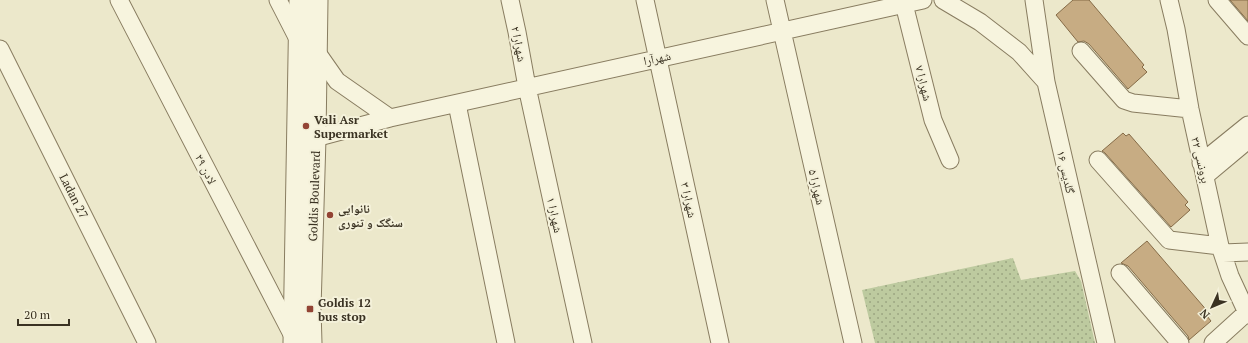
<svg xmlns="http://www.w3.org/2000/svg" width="1248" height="343" font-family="'PT Serif','Noto Naskh Arabic',serif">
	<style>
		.park { fill: url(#park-dots) }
		.building { fill: #c7ac83; stroke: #856b47 }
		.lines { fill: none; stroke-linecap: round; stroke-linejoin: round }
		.minor-casing { stroke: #887c60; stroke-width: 19 }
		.tertiary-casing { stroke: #887c60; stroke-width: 23 }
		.minor { stroke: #f7f4de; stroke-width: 17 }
		.tertiary { stroke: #f7f4de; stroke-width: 21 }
		.poi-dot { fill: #934434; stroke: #f4f1da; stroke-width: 1.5 }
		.labels { text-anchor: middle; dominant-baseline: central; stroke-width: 4; stroke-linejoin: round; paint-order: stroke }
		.street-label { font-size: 12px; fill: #3a3222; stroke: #f4f1da }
		.poi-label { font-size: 12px; font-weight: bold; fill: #3a3222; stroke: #f4f1da; text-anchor: start }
	</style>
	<defs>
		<pattern id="park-dots" width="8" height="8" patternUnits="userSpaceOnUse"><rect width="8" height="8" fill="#bdca9f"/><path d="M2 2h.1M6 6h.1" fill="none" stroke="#9ba581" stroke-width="1.8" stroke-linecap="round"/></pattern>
	</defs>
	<rect width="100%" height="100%" fill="#ece8cb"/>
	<path class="park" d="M1013,258l8,22 54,-9 6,10 14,62h-220l-13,-53z"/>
	<path class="building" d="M1073,0h16l55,65 -2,2 5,5 -19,17 -39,-45 -5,-3 -6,1 -22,-27z
		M1230,0h18v21z
		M1123,133l3,3 3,-2 59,68 -3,3 5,5 -19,17 -66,-74 -3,-2z
		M1147,241l62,72 -2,3 4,5 -22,19 -1,-4 -60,-70 -7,-3z"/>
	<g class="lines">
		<g class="minor-casing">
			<path id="minor" d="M119,0l175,338
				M278,0l20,39
				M510,0l7,32 10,55 56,256
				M645,0l75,343
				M775,0l78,343
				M903,0l30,120 17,40
				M943,0l37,22 39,30 27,30
				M1034,0l12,82 60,261
				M1169,0l7,29 14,80 30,137 10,30 18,39
				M1217,0l31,36
				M0,49l147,294
				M316,51l21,30 53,37
				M1081,51l43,49 9,3 57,6
				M457,104l49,239
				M304,138h11l75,-20 533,-118
				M1098,160l71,80 51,6
				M1201,163l47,-38
				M1205,176l43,-36
				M1223,253l25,-1
				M1120,273l60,70
				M1213,343l33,-30"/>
		</g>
		<g class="tertiary-casing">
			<path id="tertiary" d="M294,343l6,-343
				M311,343l-1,-34 5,-171 2,-138"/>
		</g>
		<use href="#minor" class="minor"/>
		<use href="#tertiary" class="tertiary"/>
	</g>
	<g class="poi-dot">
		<circle cx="306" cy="126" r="4"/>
		<circle cx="330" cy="215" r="4"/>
		<rect x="306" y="305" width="8" height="8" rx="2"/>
	</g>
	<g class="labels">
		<g class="street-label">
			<text transform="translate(519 44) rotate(79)">شهرارا ۲</text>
			<text transform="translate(657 58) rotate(-12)">شهرآرا</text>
			<text transform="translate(924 83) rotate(76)">شهرارا ۷</text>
			<text transform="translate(1201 160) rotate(77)">برونسی ۳۲</text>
			<text transform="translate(206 169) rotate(63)">لادن ۲۹</text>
			<text transform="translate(1066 172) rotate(77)">گلدیس ۱۶</text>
			<text transform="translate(817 187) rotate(77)">شهرارا ۵</text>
			<text transform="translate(74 196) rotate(63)">Ladan 27</text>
			<text transform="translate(314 196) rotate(-88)">Goldis Boulevard</text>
			<text transform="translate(689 200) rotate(78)">شهرارا ۳</text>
			<text transform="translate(555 215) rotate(78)">شهرارا ۱</text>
		</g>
		<g class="poi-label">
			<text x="314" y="119">Vali Asr<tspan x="314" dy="14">Supermarket</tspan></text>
			<text x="338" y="208">نانوایی<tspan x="338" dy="14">سنگک و تنوری</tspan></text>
			<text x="318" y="302">Goldis 12<tspan x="318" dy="14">bus stop</tspan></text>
		</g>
	</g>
	<g transform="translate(1212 307) rotate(226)" stroke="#f4f1da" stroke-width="3" paint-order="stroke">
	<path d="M0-3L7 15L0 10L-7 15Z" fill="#3a3222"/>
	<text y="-6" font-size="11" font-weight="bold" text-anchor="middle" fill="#3a3222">N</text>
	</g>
	<path d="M18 319v6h51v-6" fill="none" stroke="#3a3222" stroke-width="2"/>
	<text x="24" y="319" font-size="12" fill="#3a3222" stroke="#f4f1da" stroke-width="3" paint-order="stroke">20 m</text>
</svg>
